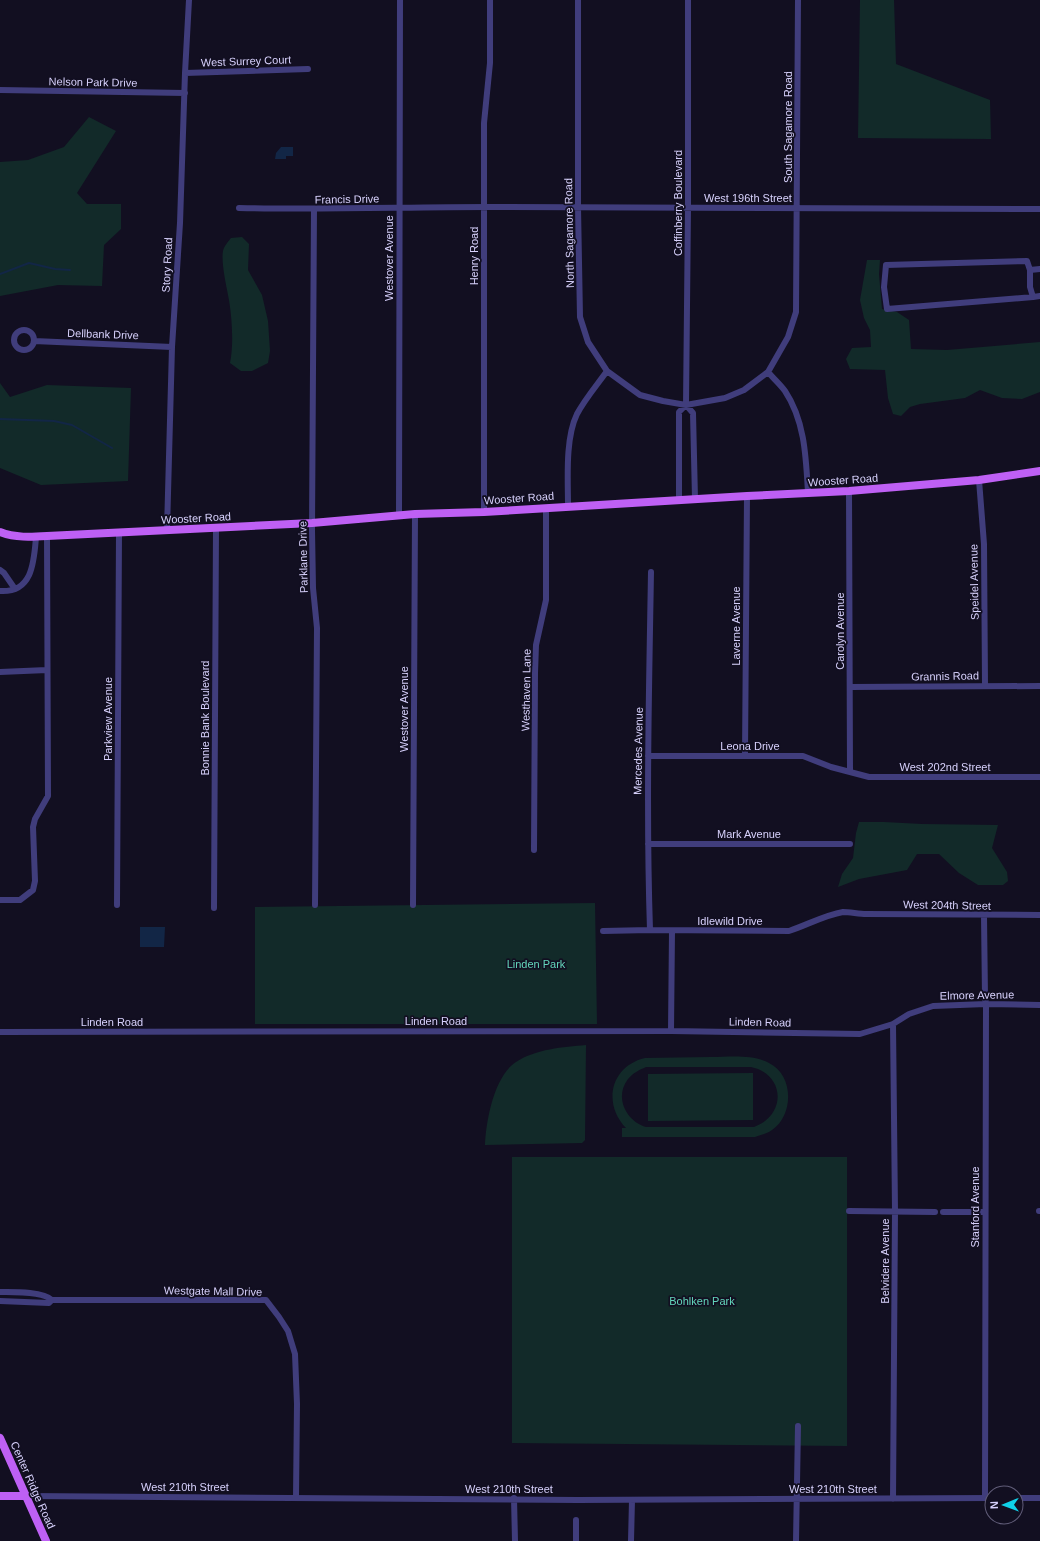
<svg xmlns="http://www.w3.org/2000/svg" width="1040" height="1541" font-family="Arial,sans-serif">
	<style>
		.green { fill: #122a29; fill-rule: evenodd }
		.water { fill: #122646 }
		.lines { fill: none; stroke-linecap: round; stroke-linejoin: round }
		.stream { stroke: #122646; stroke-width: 2 }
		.minor { stroke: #403d7c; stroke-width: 6 }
		.major { stroke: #be60f4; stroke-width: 8 }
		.labels { text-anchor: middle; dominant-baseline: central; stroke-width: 3.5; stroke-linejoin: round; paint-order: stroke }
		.street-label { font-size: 11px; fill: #d7d1fc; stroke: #120f21 }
		.park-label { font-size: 11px; fill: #63d6bb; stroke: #120f21 }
	</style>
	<rect width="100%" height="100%" fill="#120f21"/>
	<path class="green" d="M860,0h34l2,64 94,36 1,39 -133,-1z
		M89,117l27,14 -39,62 10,11h34v25l-17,16 -2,41 -44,-1 -58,11v-134l28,-2 36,-13z
		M242,237l7,7 -1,26 14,25 6,26 2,30 -2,12 -16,8h-11l-11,-8c4,-18 2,-49 -2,-68 -2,-11 -7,-33 -5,-44 1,-5 5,-9 8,-13z
		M867,260h13l-1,14 3,35 15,3 12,8 2,29 36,1 93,-8v50l-18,7 -20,-1 -22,-8 -15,8 -45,6 -10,3 -9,9 -8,-2 -5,-16 -3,-28 -35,-1 -4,-10 6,-11 19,-1 -1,-17 -6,-12 -4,-18z
		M0,383l10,14 37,-12 84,3 -3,93 -87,4 -41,-17z
		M859,822h25l38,2 76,1 -6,23 15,24 1,9 -5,4h-25l-19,-12 -20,-19h-22l-10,16 -48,9 -21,8 4,-13 11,-16 3,-25z
		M595,903l2,121h-342v-117z
		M586,1045l-1,95 -3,3 -97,2c1,-24 9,-69 31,-83 20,-13 47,-15 70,-17z
		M711,1057c19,0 41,-3 58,6 25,12 25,52 3,67 -5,4 -12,5 -17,7h-133v-9h4c-24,-25 -15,-62 19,-70zM646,1067h105c34,7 36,48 3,60h-108c-20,-6 -32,-30 -18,-48 5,-6 11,-9 18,-12z
		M753,1073v47l-105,1v-47z
		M512,1157h335v289l-335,-3z"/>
	<path class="water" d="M281,147h12v9h-7v3h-11l1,-6z
		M140,927h25l-1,20h-24z"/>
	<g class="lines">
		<path class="stream" d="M0,274l29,-11 26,6 15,1
			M0,419l54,2 18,4 40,23"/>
		<path class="minor" d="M578,0v207l2,110 8,25 19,29 33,24 23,6 23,4 39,-7 19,-8 24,-18 20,-35 8,-25 2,-312
			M688,0v208l-2,197 7,8 2,86
			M185,73l123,-4
			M0,90l185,3
			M239,208c83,2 166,-1 249,-1 184,0 368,1 552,2
			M314,209l-2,321 1,58 4,40 -2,277
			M1040,269l-10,1v17l3,10 7,-1
			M1030,270l-3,-9 -141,4 -2,22 3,22 146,-12
			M14 340a10 10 0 1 1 20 0a10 10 0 1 1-20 0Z
			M34,341l138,6
			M768,372c5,6 12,12 17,19 20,30 21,67 23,102
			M979,480l5,64 1,141
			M849,491l1,281
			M679,500v-88l7,-7
			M568,506c0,-27 -3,-67 9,-92 8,-15 20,-29 30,-43
			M484,512v-389l6,-60v-63
			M399,515l1,-515
			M167,530l5,-183 8,-124 5,-150 4,-73
			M0,570l4,3 11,16
			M0,591c33,2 34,-30 36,-54
			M0,672l47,-2
			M850,687l190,-1
			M745,755l2,-259
			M648,756h155l28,11 38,10h171
			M648,844h202
			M534,850l1,-177 1,-28 10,-45v-92
			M0,900h20l13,-10 2,-9 -2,-54 2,-8 13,-23 -1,-260
			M117,905l2,-372
			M413,905l2,-391
			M214,908l2,-380
			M984,916l1,82 1,6 -1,494
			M650,930c-4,-120 -1,-239 1,-358
			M603,931l47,-1 139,1c18,-6 36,-16 54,-19 7,0 16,2 23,2l174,1
			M671,1031l1,-100
			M0,1032l671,-1 189,3 33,-10 16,-10 24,-8 53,-2 54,1
			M849,1211l86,1
			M1039,1211h1
			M943,1212h42
			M0,1292c13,0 43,-1 52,8l-3,3 -49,-2
			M52,1300h214l13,17 9,14 7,23 2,50 -1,93
			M27,1496l551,4 414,-2
			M514,1498l1,43
			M1016,1498h24
			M893,1499l2,-288 -2,-187
			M576,1520v21
			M631,1541l1,-41
			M796,1541l2,-115"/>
		<path class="major" d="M0,532c15,6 31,5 47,4l265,-13 103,-9 69,-2 263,-16 102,-5 130,-11 61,-9
			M0,1438l46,103
			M0,1496h27"/>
	</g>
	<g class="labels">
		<g class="street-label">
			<text transform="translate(246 61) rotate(-2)">West Surrey Court</text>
			<text transform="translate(93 82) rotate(1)">Nelson Park Drive</text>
			<text transform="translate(788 127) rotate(-90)">South Sagamore Road</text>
			<text x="748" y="198">West 196th Street</text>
			<text transform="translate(347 199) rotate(-1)">Francis Drive</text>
			<text transform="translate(678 203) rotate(-90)">Coffinberry Boulevard</text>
			<text transform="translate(569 233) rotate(-91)">North Sagamore Road</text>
			<text transform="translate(474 256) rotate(-90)">Henry Road</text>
			<text transform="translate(389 258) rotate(-90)">Westover Avenue</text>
			<text transform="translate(167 265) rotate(-87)">Story Road</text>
			<text transform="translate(103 334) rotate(2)">Dellbank Drive</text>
			<text transform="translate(843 480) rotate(-4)">Wooster Road</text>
			<text transform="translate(519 498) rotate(-4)">Wooster Road</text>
			<text transform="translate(196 518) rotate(-3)">Wooster Road</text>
			<text transform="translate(303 557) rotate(-91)">Parklane Drive</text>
			<text transform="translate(974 582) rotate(-91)">Speidel Avenue</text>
			<text transform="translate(736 626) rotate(-90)">Laverne Avenue</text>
			<text transform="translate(840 631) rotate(-90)">Carolyn Avenue</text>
			<text transform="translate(945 676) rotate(-1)">Grannis Road</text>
			<text transform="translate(526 690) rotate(-89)">Westhaven Lane</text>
			<text transform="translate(404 709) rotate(-90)">Westover Avenue</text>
			<text transform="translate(205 718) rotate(-90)">Bonnie Bank Boulevard</text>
			<text transform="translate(108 719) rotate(-90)">Parkview Avenue</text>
			<text x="750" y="746">Leona Drive</text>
			<text transform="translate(638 751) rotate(-89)">Mercedes Avenue</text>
			<text x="945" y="767">West 202nd Street</text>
			<text x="749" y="834">Mark Avenue</text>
			<text transform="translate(947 905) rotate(1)">West 204th Street</text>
			<text x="730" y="921">Idlewild Drive</text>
			<text transform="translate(977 995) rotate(-1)">Elmore Avenue</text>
			<text x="436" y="1021">Linden Road</text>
			<text x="112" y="1022">Linden Road</text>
			<text transform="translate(760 1022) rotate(1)">Linden Road</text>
			<text transform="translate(975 1207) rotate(-90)">Stanford Avenue</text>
			<text transform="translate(885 1261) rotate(-90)">Belvidere Avenue</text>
			<text transform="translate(213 1291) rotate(1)">Westgate Mall Drive</text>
			<text transform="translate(33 1485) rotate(66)">Center Ridge Road</text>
			<text x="185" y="1487">West 210th Street</text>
			<text x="509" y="1489">West 210th Street</text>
			<text x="833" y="1489">West 210th Street</text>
		</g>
		<g class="park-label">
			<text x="536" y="964">Linden Park</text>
			<text x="702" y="1301">Bohlken Park</text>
		</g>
	</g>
	<g transform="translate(1004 1505) rotate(269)"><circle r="19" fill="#120f21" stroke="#615d79"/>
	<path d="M0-3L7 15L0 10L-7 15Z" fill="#10d1e9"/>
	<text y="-6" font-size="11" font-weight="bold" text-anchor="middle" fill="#d7d1fc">N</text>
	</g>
</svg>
